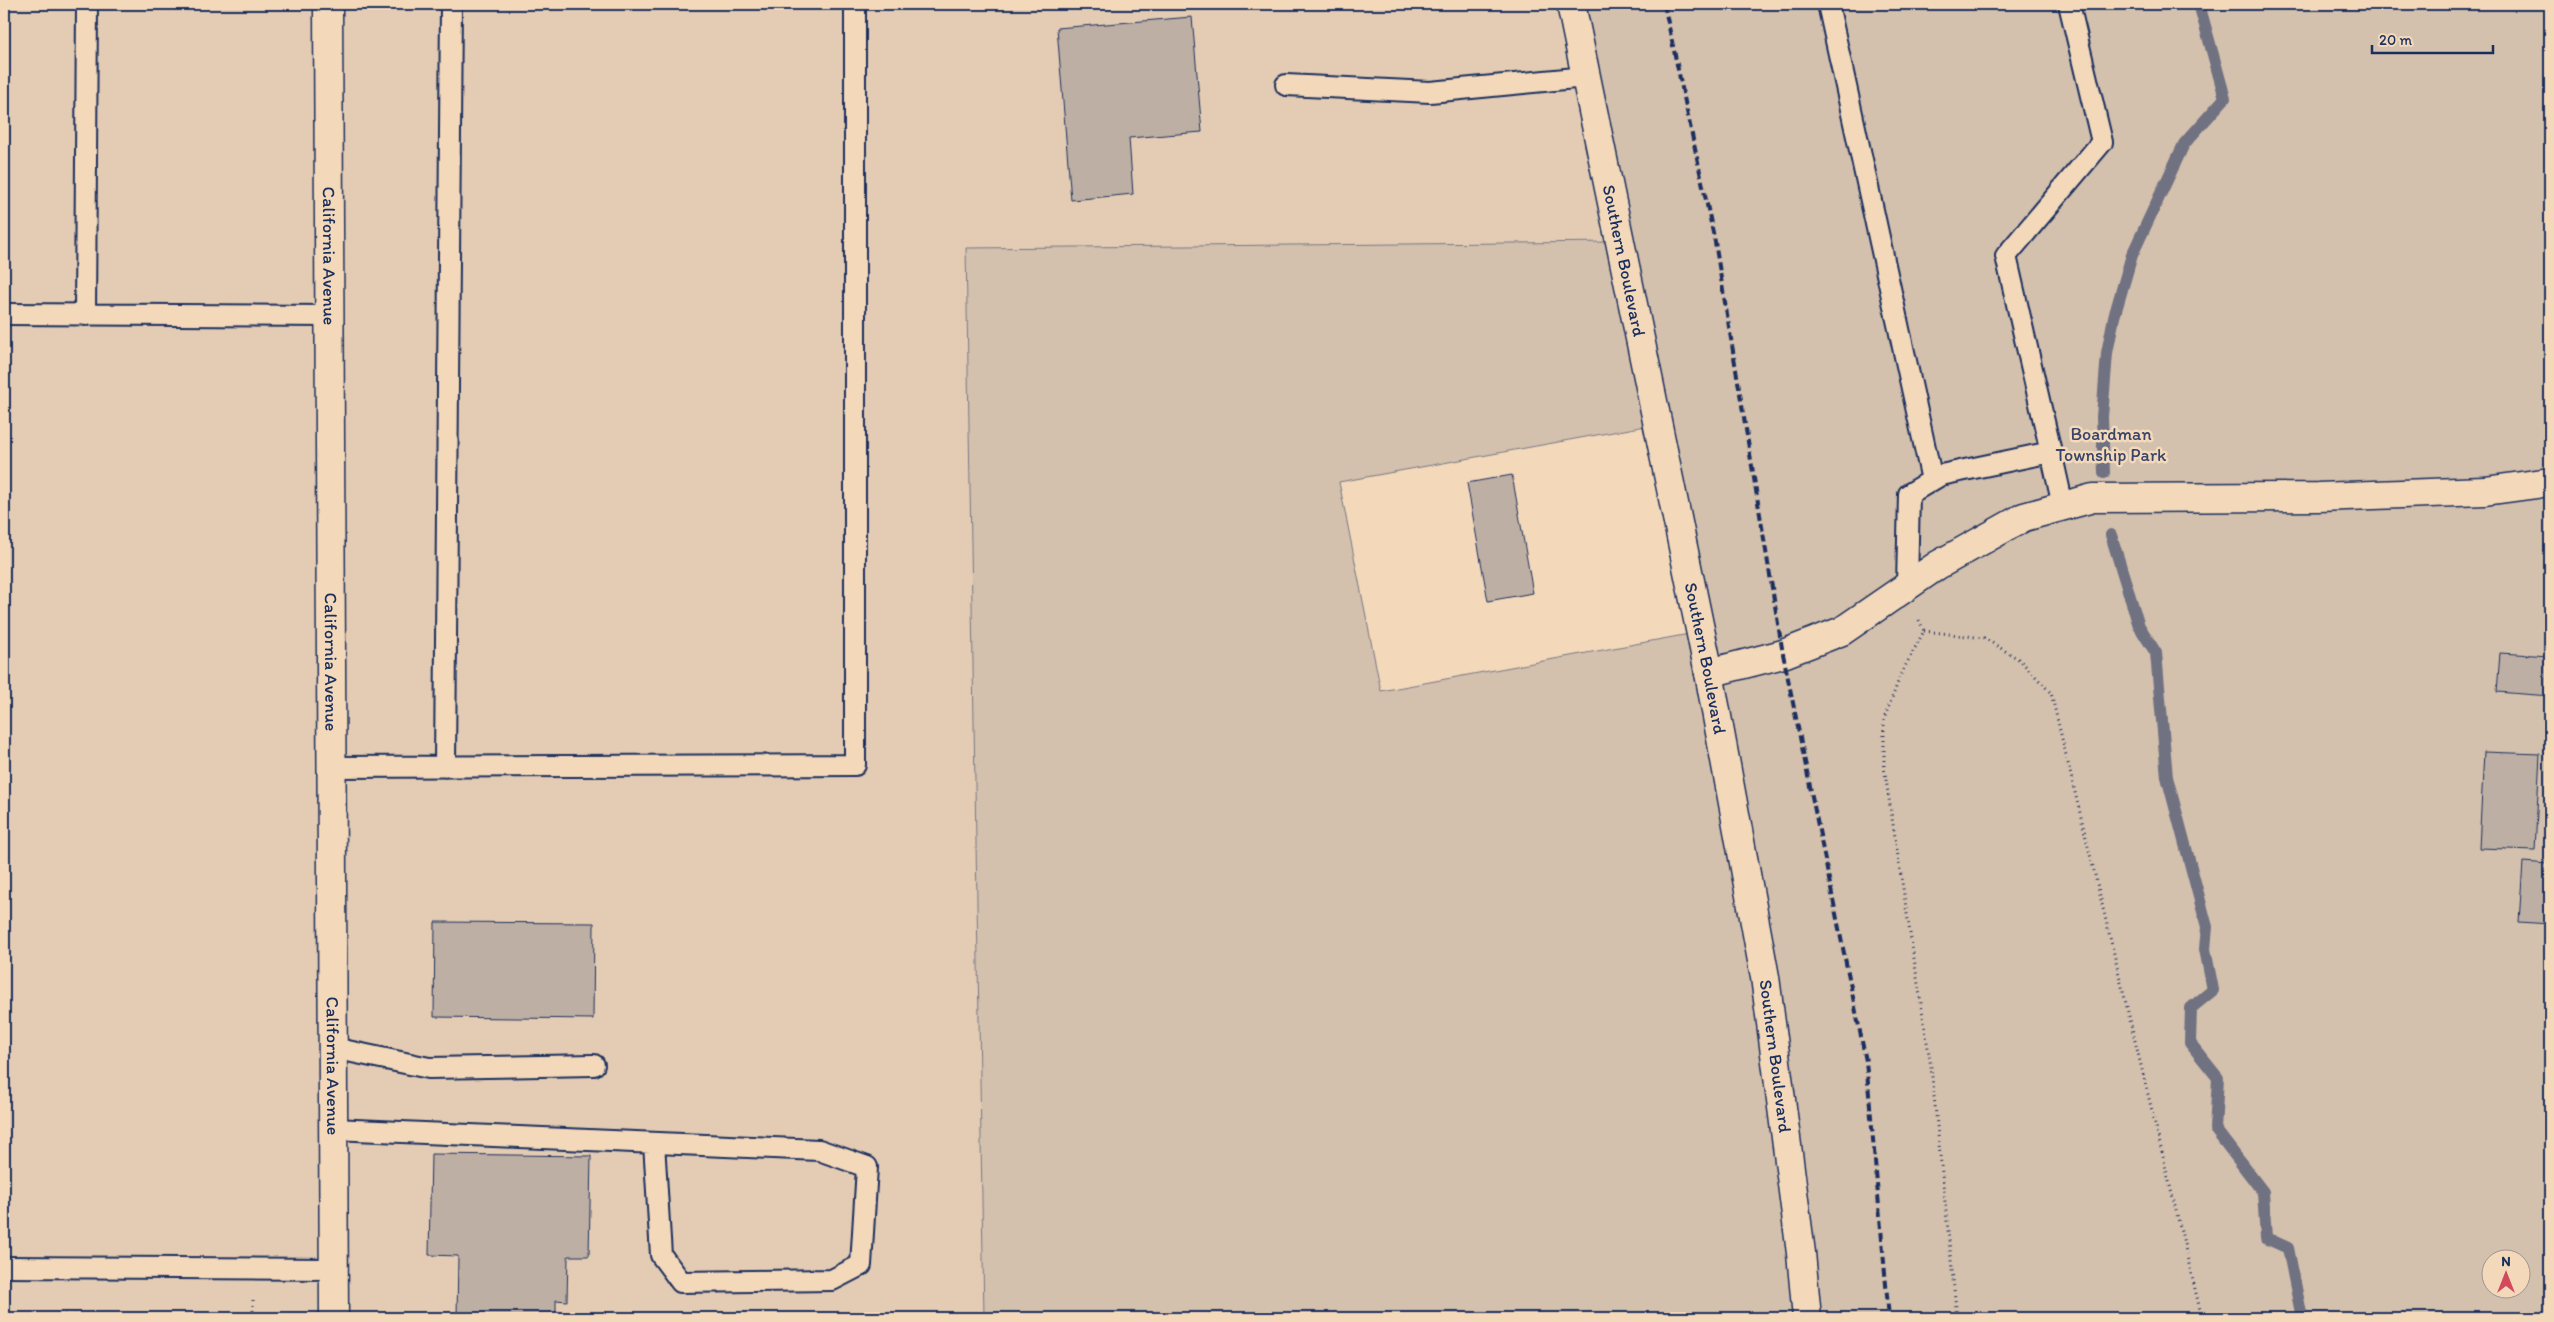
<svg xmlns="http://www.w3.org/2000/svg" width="2554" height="1322" font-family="Itim,sans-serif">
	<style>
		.built { fill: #e3ccb3 }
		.green { fill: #d3c0ad; stroke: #777886; fill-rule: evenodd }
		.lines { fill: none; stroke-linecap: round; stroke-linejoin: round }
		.stream { stroke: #707282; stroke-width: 12 }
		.building { fill: #beafa4; stroke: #1b2f5e }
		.service-casing { stroke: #1b2f5e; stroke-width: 24 }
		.minor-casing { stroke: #1b2f5e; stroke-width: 31 }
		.tertiary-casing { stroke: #1b2f5e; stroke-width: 31 }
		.path { stroke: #1b2f5e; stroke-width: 3; stroke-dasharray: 1 4; stroke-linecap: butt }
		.service { stroke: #f3d9ba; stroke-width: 20 }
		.minor { stroke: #f3d9ba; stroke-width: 28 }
		.tertiary { stroke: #f3d9ba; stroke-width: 28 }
		.rail { stroke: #1b2f5e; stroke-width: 4; stroke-dasharray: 8 4; stroke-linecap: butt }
		.labels { text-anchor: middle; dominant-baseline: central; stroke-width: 5; stroke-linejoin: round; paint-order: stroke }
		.street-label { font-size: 18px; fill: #1b2f5e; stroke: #f3d9ba }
		.park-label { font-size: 18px; fill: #37456a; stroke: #f3d9ba }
	</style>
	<rect width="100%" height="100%" fill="#f3d9ba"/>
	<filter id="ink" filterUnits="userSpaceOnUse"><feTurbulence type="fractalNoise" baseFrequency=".02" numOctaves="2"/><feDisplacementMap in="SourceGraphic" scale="10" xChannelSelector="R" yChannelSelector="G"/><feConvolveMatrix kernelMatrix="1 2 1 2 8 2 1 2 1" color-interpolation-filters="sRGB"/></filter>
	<g filter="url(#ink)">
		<path class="built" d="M4,4h1567l49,238 -654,7 18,1069h-980z"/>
		<path class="green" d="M1571,4h979v1314h-1566l-18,-1070 654,-6zM1657,424l43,208 -319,59 -42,-209zM2492,1260h30v30h-30z"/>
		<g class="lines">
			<path class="stream" d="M2104,473l-2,-56 5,-64 7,-36 18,-62 52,-111 41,-46 -26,-94
				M2111,535l28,91 17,27 11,124 40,150 -2,22 8,41 -22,18 -1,35 28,35 -3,51 48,63 3,46 22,10 14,70"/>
		</g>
		<path class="building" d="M1192,17l10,115 -73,6 4,56 -62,6 -14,-172z
			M1512,475l21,118 -45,8 -21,-118z
			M2500,653l50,3v40l-53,-4z
			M2484,752l56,2 -5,96 -56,-2z
			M2523,862l27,2v60l-31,-2z
			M435,922l159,1 -1,96 -159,-2z
			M431,1154l160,2 -2,100h-21l-1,45 -11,-1v18h-99l1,-62 -29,-1z"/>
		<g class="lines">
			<g class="service-casing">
				<path id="service" d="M1828,4l104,476
					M1286,85l144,7 156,-15
					M4,314l324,2
					M85,315l2,-311
					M2051,452l-45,-196 96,-114 -33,-138
					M1907,586l2,-92 32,-19 110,-23 12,54
					M331,767l524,-2v-761
					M445,767l6,-763
					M333,1048l96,20 165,-3
					M333,1129l486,21 48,17 -6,98 -29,15 -151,2 -20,-27 -7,-112
					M4,1267l330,2"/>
			</g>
			<g class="minor-casing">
				<path id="minor" d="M1709,673l74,-19 59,-23 96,-66 86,-48 69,-19 225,-1 167,-6 65,-9"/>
			</g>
			<g class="tertiary-casing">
				<g id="tertiary">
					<path id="s1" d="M328,4l6,1314"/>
					<path id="s2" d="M1571,4l138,669 56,304 36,276 6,65"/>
				</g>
			</g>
			<path class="path" d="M1919,620l5,11 -23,43 -17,45v48l47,300 26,251
				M1924,631l60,7 36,22 31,33 151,625
				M253,1300v17
				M4,1315l294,3"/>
			<use href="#service" class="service"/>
			<use href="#minor" class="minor"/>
			<use href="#tertiary" class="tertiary"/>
			<path class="rail" d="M1664,4l51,238 68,412 83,407 23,257"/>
		</g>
	</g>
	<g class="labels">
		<g class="street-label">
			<text stroke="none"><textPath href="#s1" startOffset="252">California Avenue</textPath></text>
			<text stroke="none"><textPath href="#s2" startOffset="262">Southern Boulevard</textPath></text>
			<text stroke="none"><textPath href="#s2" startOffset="668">Southern Boulevard</textPath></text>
			<text stroke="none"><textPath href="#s1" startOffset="658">California Avenue</textPath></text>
			<text stroke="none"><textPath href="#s2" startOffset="1072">Southern Boulevard</textPath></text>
			<text stroke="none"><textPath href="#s1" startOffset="1062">California Avenue</textPath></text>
		</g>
		<g class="park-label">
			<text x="2111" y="434">Boardman<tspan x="2111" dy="21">Township Park</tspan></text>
		</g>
	</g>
	<rect width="2554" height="1322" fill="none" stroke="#f3d9ba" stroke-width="20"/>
	<rect x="10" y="10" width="2534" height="1302" fill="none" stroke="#1b2f5e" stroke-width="2" filter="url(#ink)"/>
	<g transform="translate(2506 1274)"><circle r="24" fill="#f3d9ba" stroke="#9d9595"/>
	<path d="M0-4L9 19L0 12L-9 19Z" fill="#d1495b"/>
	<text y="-8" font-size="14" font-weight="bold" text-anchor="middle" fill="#1b2f5e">N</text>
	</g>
	<path d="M2372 45v8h121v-8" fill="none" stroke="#1b2f5e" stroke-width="2.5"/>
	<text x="2379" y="45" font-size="15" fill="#1b2f5e" stroke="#f3d9ba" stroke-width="4" paint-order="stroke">20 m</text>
</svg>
